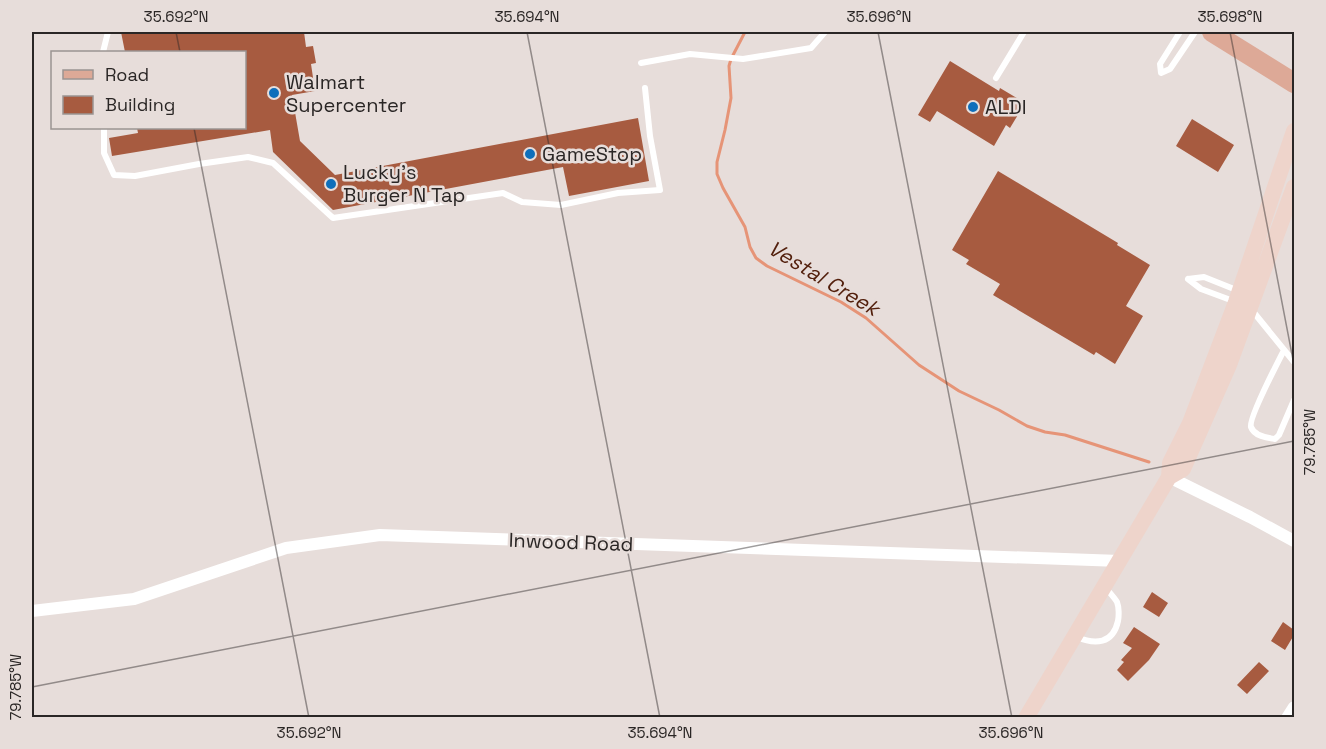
<svg xmlns="http://www.w3.org/2000/svg" width="1326" height="749" font-family="'Space Grotesk',sans-serif">
	<style>
		.lines { fill: none; stroke-linecap: round; stroke-linejoin: round }
		.stream { stroke: #e69477; stroke-width: 3 }
		.building { fill: #a75b40 }
		.service { stroke: #fff; stroke-width: 6 }
		.minor { stroke: #fff; stroke-width: 12 }
		.secondary { stroke: #eed4cb; stroke-width: 16 }
		.primary { stroke: #dda997; stroke-width: 20 }
		.ticks { fill: none; stroke: #2a2625; stroke-width: 1.5; stroke-opacity: 0.45 }
		.poi-dot { fill: #0e6fbb; stroke: #e7ddda; stroke-width: 2 }
		.labels { text-anchor: middle; dominant-baseline: central; stroke-width: 5; stroke-linejoin: round; paint-order: stroke }
		.poi-label { font-size: 20px; fill: #2a2625; stroke: #e7ddda; text-anchor: start }
		.street-label { font-size: 20px; fill: #2a2625; stroke: #e7ddda }
		.water-label { font-size: 21px; font-style: italic; fill: #53200d; stroke: #e7ddda }
		.neatline { fill: none; stroke: #2a2625; stroke-width: 2 }
		.ticks-label { font-size: 15px; text-anchor: middle; fill: #2a2625 }
	</style>
	<rect width="100%" height="100%" fill="#e7ddda"/>
	<g class="lines">
		<path class="stream" d="M745,32l-14,27 -2,7 2,32 -6,32 -8,32v12l6,14 22,39 5,20 6,11 11,8 74,36 25,16 53,47 40,26 40,19 28,16 18,6 20,3 84,27"/>
	</g>
	<path class="building" d="M121,32h183l2,15 7,-1 3,17 -5,1 4,27 -23,4 8,46 35,34 303,-57 11,63 -80,15 -6,-29 -230,43 -60,-58 -3,-22 -158,26 -3,-18 29,-5 -1,-5h107v-76h-119z
		M950,61l49,30 1,-3 25,15 -15,25 -4,-3 -12,21 -57,-35 -7,11 -12,-7z
		M1192,119l42,26 -16,27 -42,-26z
		M998,171l120,72 -1,2 33,20 -24,41 17,10 -28,48 -19,-12 -2,3 -101,-60 7,-11 -34,-20 3,-4 -17,-10z
		M1152,592l16,11 -9,14 -16,-10z
		M1283,622l11,8v5l-9,15 -14,-9z
		M1134,627l26,17 -11,16 -21,21 -11,-11 7,-8 -3,-2 11,-12 -9,-5z
		M1259,662l10,9 -22,23 -10,-9z"/>
	<g class="lines">
		<path class="service" d="M1180,32l-20,32 1,9 9,-4 25,-37
			M103,52l5,-20
			M641,63l49,-9 53,5 68,-11 14,-16
			M996,78l28,-46
			M104,128v25l10,22 21,1 64,-12 49,-7 25,6 60,55 170,-25 19,9 39,3 57,-12 42,-3 -10,-54 -5,-48
			M1188,279l16,-2 35,14
			M1188,279l13,10 35,13
			M1251,309l43,53
			M1284,350c-6,12 -36,69 -33,77 3,9 16,11 24,12l4,-4 15,-35
			M1077,637c18,8 36,7 41,-16 1,-5 1,-14 -1,-19 -3,-5 -9,-11 -12,-15"/>
		<path class="minor" d="M1169,477l81,40 44,24
			M32,611l102,-12 152,-51 94,-13 740,26
			M1287,718l7,-11"/>
		<path class="secondary" d="M1169,477l14,-8 46,-104 65,-178
			M1026,718l143,-241 1,-14 20,-40 46,-121 58,-171"/>
		<path class="primary" d="M1212,32l82,51"/>
	</g>
	<path class="ticks" d="M176,32l4,20M527,32l133,686M878,32l134,686M1230,32l64,333M194,128l115,590M32,687l1262,-246"/>
	<g class="poi-dot">
		<circle cx="274" cy="93" r="6"/>
		<circle cx="973" cy="107" r="6"/>
		<circle cx="530" cy="154" r="6"/>
		<circle cx="331" cy="184" r="6"/>
	</g>
	<g class="labels">
		<g class="poi-label">
			<text x="286" y="82">Walmart<tspan x="286" dy="23">Supercenter</tspan></text>
			<text x="985" y="107">ALDI</text>
			<text x="542" y="154">GameStop</text>
			<text x="343" y="172">Lucky's<tspan x="343" dy="23">Burger N Tap</tspan></text>
		</g>
		<g class="street-label">
			<text transform="translate(571 542) rotate(2)">Inwood Road</text>
		</g>
		<g class="water-label">
			<text transform="translate(824 278) rotate(31)">Vestal Creek</text>
		</g>
	</g>
	<rect width="1326" height="749" fill="none" stroke="#e7ddda" stroke-width="66"/>
	<rect x="51" y="51" width="195" height="78" fill="#e7ddda" stroke="#9b9492" stroke-width="1.5"/>
	<rect x="63" y="70" width="30" height="9" fill="#dda997" stroke="#9b9492" stroke-width="1.5"/>
	<text x="105" y="81" font-size="18" fill="#2a2625">Road</text>
	<rect x="63" y="96" width="30" height="18" fill="#a75b40" stroke="#9b9492" stroke-width="1.5"/>
	<text x="105" y="111" font-size="18" fill="#2a2625">Building</text>
	<rect x="33" y="33" width="1260" height="683" class="neatline"/>
	<g class="ticks-label">
		<text x="176" y="22">35.692°N</text>
		<text x="527" y="22">35.694°N</text>
		<text x="879" y="22">35.696°N</text>
		<text x="1230" y="22">35.698°N</text>
		<text transform="translate(1310 442) rotate(-90)" y="5">79.785°W</text>
		<text transform="translate(16 687) rotate(-90)" y="5">79.785°W</text>
		<text x="309" y="738">35.692°N</text>
		<text x="660" y="738">35.694°N</text>
		<text x="1011" y="738">35.696°N</text>
	</g>
</svg>
